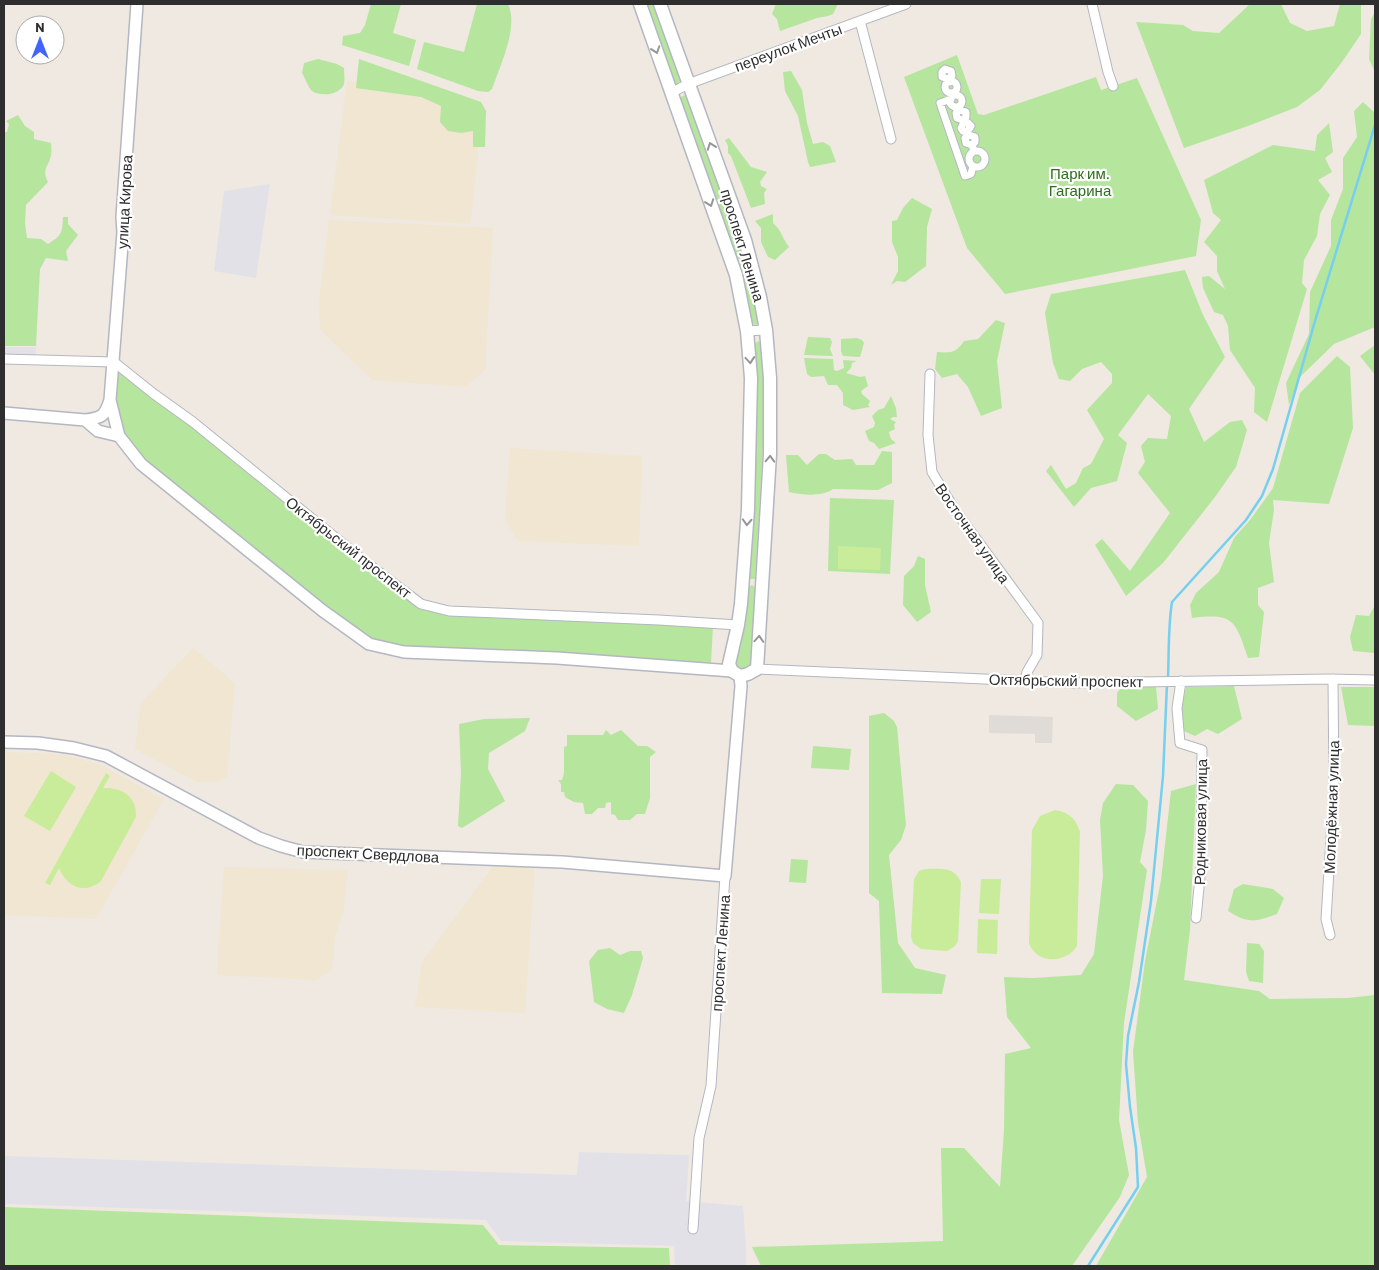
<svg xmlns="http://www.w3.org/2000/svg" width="1379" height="1270" font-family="Barlow,sans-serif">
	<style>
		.industrial { fill: #e3e1e8 }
		.education { fill: #f0e6d1 }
		.green { fill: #b6e59e }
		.pitch { fill: #c9ec9a }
		.plaza { fill: #dfdcd8 }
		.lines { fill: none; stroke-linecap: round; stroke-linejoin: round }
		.stream { stroke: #75cff0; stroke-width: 2.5 }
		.pedestrian-casing { stroke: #b4b7c1; stroke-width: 9 }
		.minor-casing { stroke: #b4b7c1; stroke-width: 11 }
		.tertiary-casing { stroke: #b4b7c1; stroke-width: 14 }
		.secondary-casing { stroke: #b4b7c1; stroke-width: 15 }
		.pedestrian { stroke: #fff; stroke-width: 7 }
		.minor { stroke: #fff; stroke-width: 9 }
		.tertiary { stroke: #fff; stroke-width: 11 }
		.secondary { stroke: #fff; stroke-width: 12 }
		.oneway { stroke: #969696 }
		.labels { text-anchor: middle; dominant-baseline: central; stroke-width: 4.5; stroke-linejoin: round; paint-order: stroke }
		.street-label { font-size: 15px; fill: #2e2e2e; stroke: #fff }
		.park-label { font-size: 15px; fill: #2c6e1b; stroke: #fff }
	</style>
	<rect width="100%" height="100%" fill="#efe9e1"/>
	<path class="industrial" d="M270,184l-14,94 -42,-7 10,-80z
		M4,347h32l-1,12h-31z
		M579,1152l110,3 -3,46 57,5 3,41v19h-71l-1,-20 -173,-5 -15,-21 -482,-16v-48l573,19z"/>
	<path class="education" d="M347,81l90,13 45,14 -11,116 -141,-9z
		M329,220l164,8 -8,142 -19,17 -94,-7 -52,-51 -1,-27z
		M510,448l132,8 -3,90 -121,-5 -13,-21z
		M193,648l42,35 -8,94 -11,5h-19l-62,-33 6,-46z
		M4,752l58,2 39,11 63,34 -68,120 -92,-4z
		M496,862l39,2 -10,149 -110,-6 7,-45z
		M224,867l124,3 -4,38 -9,29 -3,33 -16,10 -99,-5z"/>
	<path class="green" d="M371,4h30l-8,29 23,7 -7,26 -67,-21 1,-9 17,-3 5,-8z
		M477,4h31c11,23 -8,62 -16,85l-4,3 -10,-1 -61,-22 7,-27 40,10z
		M643,4h10l29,75 -4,5 -3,1z
		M776,4h62l-5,10 -5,2 -11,2 -37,13 -3,-12 -5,-5z
		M1250,4h31l9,19 17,8 27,-5 6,-22h21v30l-19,28 -22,28 -23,17 -49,19 -64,22 -48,-126 47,3 10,6 26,2z
		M1375,12v60l-6,-13 2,-40z
		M957,55l21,59 6,1 112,-38 5,13 36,-12 64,142 -5,36 -191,38 -38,-46 -63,-171z
		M318,59l19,5 7,4c0,5 1,11 0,16 -4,11 -23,13 -32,7 -4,-4 -7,-13 -10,-18l2,-10z
		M359,59l122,43 5,9 -1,36h-12v-16l-12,2 -13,-2 -8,-9 1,-16 -20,-9 -65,-9z
		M791,71l11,19 5,33 6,21 10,-2 7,4 6,16 -26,5 -2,-5 -10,-46 -13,-25 -2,-19z
		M685,95l3,2 55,154 17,71 -4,3 -4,-1 -2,-3 -71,-223z
		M1363,102l12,11v214l-41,17 -34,33 -11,28 -3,-22 23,-49 1,-42 21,-46v-26l12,-31v-31l14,-21 -3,-26z
		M18,115l7,11 9,6v7l17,4c0,4 1,8 0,12 -2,12 -10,13 -3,27l-22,23 -1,18 2,15 14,1 7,5c14,-9 14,-10 15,-27h5v7l10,11 -12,16 2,10 -22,-3 -6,11 -4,77h-32v-214h3l2,-8 -3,-3z
		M1329,123l4,29 -8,6 7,14 -14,8 12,15 -10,19 -3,22 -13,24 -2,23 5,6 -40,133 -13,-10 1,-24 -25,-38 -2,-24 -5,-11 -9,-3 -11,-24 -1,-11 7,-1 16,13 -8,-18v-15l-13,-14 17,-22 -8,-7 -9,-33 69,-35 42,6 2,-16z
		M729,138l22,29 16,5 -7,10 1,4 6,3 -3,4 1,11 -14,4 -20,-52 -3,-3v-7l-3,-6z
		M912,198l20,11 -5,18 -1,39 -21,16 -8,-1 -6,4 7,-14v-14l-6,-15v-21l5,-1 6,-12z
		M773,214v9c9,8 9,15 16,24l-14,13 -7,-3 -7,-15v-14l-6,-7z
		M1185,270l18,45 22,42 -36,52 15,33 26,-20 12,-2 5,10 -11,37 -21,30 -52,66 -37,33 -31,-51 7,-6 28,32 40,-58 -32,-40 7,-11 -4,-16 7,-8 19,1 4,-23 -23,-22 -30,41 9,8 -10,38 -26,7 -17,19 -28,-36 5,-6 15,24 10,-6 7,-15 8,-4 13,-25 -17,-29 25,-27v-9l-11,-12 -19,7 -12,12 -11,-2 -6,-16 -8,-50 6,-19z
		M996,320l9,3 -8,38 5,47 -21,8 -13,-29 -11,-13 -15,4 -7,-9 2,-17c14,1 19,1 27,-11l14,-2z
		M808,337l22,1 2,4 -2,7 3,7 -29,-1z
		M857,338l5,2 2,3 -4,14 -17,-1 -2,-5v-12z
		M758,341l3,2 5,54 -11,182h-7l5,-233z
		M1375,345v30l-15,-19z
		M1337,356l13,11 3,61 -24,76 -56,-4 1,10 -5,33 5,39 -16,6v17l6,7 -5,45 -11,1c-13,-38 -14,-45 -56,-40l-2,-13 6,-12 23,-21 15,-34 16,-18 23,-32 27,-95z
		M804,358l29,1 1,11 3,1 7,-3 -1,-8 14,1 -5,2 -1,5 -5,5 14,4 5,-1 3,10 -7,5 1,3 8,7 -2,4 2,2 -17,3 -10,-5v-12l-6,-8h-9l-4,-9 -13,1 -4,-3z
		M118,367l303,239 292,19 -2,39 -306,-17 -34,-9 -58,-38 -174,-141 -17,-25 -8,-36z
		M891,396l5,12 1,9h-4l-3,2 6,3 -2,3 1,4 -6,3 2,7 5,4 -17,6 -5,-6 -5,-2 -4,-10 9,-4 1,-4 -3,-7 6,-6 6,-2z
		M882,451l10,1v31l-14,7 -45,-1c-11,8 -31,6 -44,3l-3,-37h12l9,10 12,-11h7l9,6 17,-1 4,6h18z
		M830,498l64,2 -4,74 -62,-3z
		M918,556l7,3v26l6,27 -14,10 -14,-17 1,-29 10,-10z
		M752,585l5,4 -5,75 -4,5 -8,2 -6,-6 13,-77z
		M1375,605v48l-22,-2 -3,-14 6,-22 13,1z
		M1156,686l2,23 -22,12 -19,-15v-13l4,-5z
		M1234,686l8,33 -24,15 -11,-5 -12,7 -11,-5 -3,-21 5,-23z
		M1341,687h34v39l-27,-1z
		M884,713l10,8 3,6 9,98 -5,15 -12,15 9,88 17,25 31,7 -4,19 -60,-1 -3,-92 -10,-8v-177z
		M530,718l-5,13 -36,22 -1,16 17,32 -43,27 -4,-2 3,-53 -2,-49 25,-5z
		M606,730l5,5 10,-5 17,16h9l9,6 -6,5v41l-5,16h-8l-7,6h-12l-3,-5 -4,-1v-12l-5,1 -1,5h-7l-6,6h-7l-2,-11 -9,-1 -9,-5 -1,-5h-3v-8l-3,-4h4l2,-7v-26l3,-1v-11h36z
		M813,746l38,3 -2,21 -38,-2z
		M1116,784l17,1 15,16 -2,29 -6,32 7,8 -23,153 -5,97 10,55 -9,22 -48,69h-311l-9,-19 191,-6 -2,-93h23l36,39 4,-57 1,-76 26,-6 -24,-31 -3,-40 29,1 48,-3 13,-21 9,-78 -3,-56 3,-17z
		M1196,784l-6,146 -6,50 75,11 11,8 78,-1 27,-3v271h-279l51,-89 -9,-54 -5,-71 12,-91 16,-81 10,-89z
		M791,859l17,1 -2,23 -17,-1z
		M1243,884l30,5 11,9 -7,16c-22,8 -28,10 -49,-3l6,-22z
		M1247,943l12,1 5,7 -1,32 -14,-2 -3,-9z
		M610,948l10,7 10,-4h11l2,7 -11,37 -8,18 -17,-4 -13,-7 -5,-41 9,-11z
		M4,1207l479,18 16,20 170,3 1,18h-666z"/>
	<path class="pitch" d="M838,546l43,2 -1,22 -42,-1z
		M51,771l25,16 -26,44 -26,-15z
		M106,773l4,3 -7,12c20,-1 34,9 33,29l-35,64c-17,14 -34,6 -42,-13l-9,17 -5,-2z
		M1055,810c14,2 21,9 25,22l-3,114c-11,18 -41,18 -48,-3l3,-113 8,-14z
		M925,869c15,0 29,-3 36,13l-3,59 -3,5 -8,5 -26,-2 -8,-6 -2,-6 3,-58 5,-8z
		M981,879h20l-2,35 -20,-1z
		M978,919l20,1 -1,34 -20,-1z"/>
	<path class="plaza" d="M989,715l64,2 -1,26h-17v-9l-46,-1z"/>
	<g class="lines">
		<path class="stream" d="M1168,678c1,-25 0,-51 4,-76l74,-82 16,-24 11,-27 42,-148 60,-196
			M1088,1266l50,-79 -2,-39 -6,-41 -4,-43 2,-28 11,-54 12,-81 12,-125 4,-92"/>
		<g class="pedestrian-casing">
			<path id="pedestrian" d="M949,79l-7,-2v-5l3,-3 6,2 1,5 -3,3 1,3
				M945 87a6 6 0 1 1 12 0a6 6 0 1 1-12 0Z
				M950 101a6 6 0 1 1 12 0a6 6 0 1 1-12 0Z
				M951,99l-11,4 25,73 6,-2 2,-8
				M963,120l3,-3v-5l-6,-2 -4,3 1,5 6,2 1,2
				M967,132l-4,-1 -2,-3 3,-6 4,1 3,3 -4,6 2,3
				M972,145l-6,-2 -1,-5 4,-3 6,2v5l-3,3 2,6
				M969 159a8 8 0 1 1 16 0a8 8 0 1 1-16 0Z"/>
		</g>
		<g class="minor-casing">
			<path id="minor" d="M1092,4l16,68 5,14
				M860,21l31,118
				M671,93l17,-9 218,-80
				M747,331l19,-1
				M4,359l110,3 40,32 39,28 170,138 58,44 28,7 210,9 79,5
				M930,374l-2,61 4,37 23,38 83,113 -1,32 -10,17 -2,9
				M757,669l317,14 254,-4 47,1
				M1181,681l-4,27 3,35 22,7 -1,117 -5,51
				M1330,935l-4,-16 8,-129 -1,-111
				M693,1229l6,-91 12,-52 14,-210"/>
		</g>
		<g class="tertiary-casing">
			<path id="tertiary" d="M4,413l81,7 13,11 21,5 22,28 182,147 46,33 35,8 153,6 175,13
				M85,420c17,-2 20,-4 25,-20
				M119,436l-9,-36 13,-168 -1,-15 15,-213
				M4,742l34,1 36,5 32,8 153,82 22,8 22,6 259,10 163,14 16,-190 -1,-10"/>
		</g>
		<g class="secondary-casing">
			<path id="secondary" d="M640,4l96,271 11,56 4,47 -3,131 -7,95 -3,21 -9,39 3,7 8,5 8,-2 9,-5 13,-215v-76l-4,-48 -6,-33 -15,-57 -85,-236"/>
		</g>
		<use href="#pedestrian" class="pedestrian"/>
		<use href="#minor" class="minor"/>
		<use href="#tertiary" class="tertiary"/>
		<use href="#secondary" class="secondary"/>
	</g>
	<defs><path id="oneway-chevron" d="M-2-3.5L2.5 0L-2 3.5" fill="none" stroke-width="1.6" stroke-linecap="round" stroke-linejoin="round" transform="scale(1.25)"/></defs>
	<g class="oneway">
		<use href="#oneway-chevron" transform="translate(656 50) rotate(71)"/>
		<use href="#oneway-chevron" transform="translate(711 146) rotate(-110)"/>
		<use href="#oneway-chevron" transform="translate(710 203) rotate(70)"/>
		<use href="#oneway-chevron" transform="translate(750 360) rotate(85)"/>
		<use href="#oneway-chevron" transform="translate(770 459) rotate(-88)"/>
		<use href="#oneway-chevron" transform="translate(747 522) rotate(93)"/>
		<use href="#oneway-chevron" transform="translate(759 639) rotate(-86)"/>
	</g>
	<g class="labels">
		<g class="street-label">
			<text transform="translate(788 47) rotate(-20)">переулок Мечты</text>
			<text transform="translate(124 202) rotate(-87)">улица Кирова</text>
			<text transform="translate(743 245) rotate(73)">проспект Ленина</text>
			<text transform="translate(973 533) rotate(55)">Восточная улица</text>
			<text transform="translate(349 547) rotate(38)">Октябрьский проспект</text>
			<text transform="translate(1066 680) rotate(1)">Октябрьский проспект</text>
			<text transform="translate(1331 807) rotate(-88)">Молодёжная улица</text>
			<text transform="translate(1200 822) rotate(-89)">Родниковая улица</text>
			<text transform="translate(368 853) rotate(3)">проспект Свердлова</text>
			<text transform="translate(720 953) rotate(-86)">проспект Ленина</text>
		</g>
		<g class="park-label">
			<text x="1080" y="173">Парк им.<tspan x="1080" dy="17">Гагарина</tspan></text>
		</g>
	</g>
	<rect width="1379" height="1270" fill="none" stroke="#2e2e2e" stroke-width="10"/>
	<g transform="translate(40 40)"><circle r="24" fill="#ffffff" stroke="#ababab"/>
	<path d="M0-4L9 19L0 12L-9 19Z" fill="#4264fb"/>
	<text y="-8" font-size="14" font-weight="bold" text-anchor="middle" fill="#2e2e2e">N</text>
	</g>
</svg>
